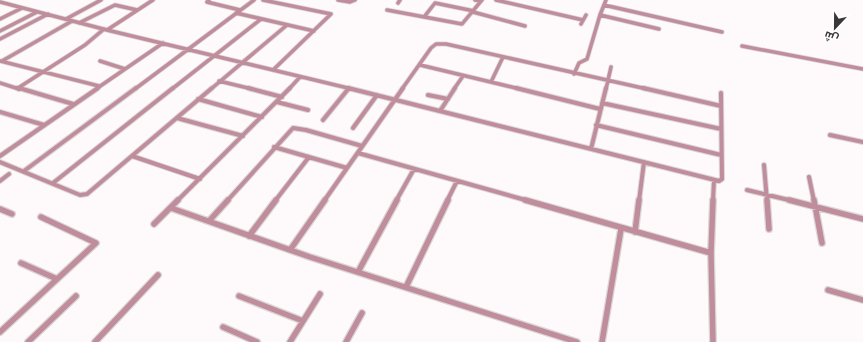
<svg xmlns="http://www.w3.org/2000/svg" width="863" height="342" font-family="'Noto Sans',Cairo,sans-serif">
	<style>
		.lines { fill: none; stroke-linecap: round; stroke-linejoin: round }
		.street-far2-casing { stroke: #dbd6d8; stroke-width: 5 }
		.street-far1-casing { stroke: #dbd6d8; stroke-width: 6 }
		.street-casing { stroke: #dbd6d8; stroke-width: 8 }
		.street-far2 { stroke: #c08d9c; stroke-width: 3.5 }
		.street-far1 { stroke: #c08d9c; stroke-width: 4 }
		.street { stroke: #c08d9c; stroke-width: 5.5 }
	</style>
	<rect width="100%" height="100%" fill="#fef9fb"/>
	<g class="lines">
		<g class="street-far2-casing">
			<path id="street-far2" d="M209,0l-2,2 33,8
				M263,0l68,14 -58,56
				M338,0l12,2 5,-2
				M475,0l6,1
				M496,0l87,20
				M606,0l-6,15 59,14
				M0,2l107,28 46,-30
				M398,3l2,-3
				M604,5l118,27
				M387,10l75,14 20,-24
				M473,12l52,14
				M236,13l78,18
				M424,17l11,-14 39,8
				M0,19l22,-11
				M66,19l35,-19
				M79,23l36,-18 22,5
				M581,24l5,-9
				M107,30l245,59
				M0,31l37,-19
				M0,39l48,-25
				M742,46l121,23
				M0,61l99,25
				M2,61l70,-40
				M100,61l25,8
				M420,65l100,24
				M574,74l5,-11 8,-4 13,-44
				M219,81l33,8
				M491,82l12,-25
				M0,83l19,6
				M23,89l-5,-1 67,-43 19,-16
				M96,89l67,-46
				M135,89l119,-89
				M172,89l89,-70
				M211,89l76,-64
				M289,89l11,-12
				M348,89l1,-1
				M402,89l29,-41 5,-4h10l201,45
				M454,89l9,-13
				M606,89l5,-22"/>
		</g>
		<g class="street-far1-casing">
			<path id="street-far1" d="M17,88l2,1
				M19,88l54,16
				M248,88l34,9
				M348,88l371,93 3,-2 -1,-86
				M516,88l84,21
				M643,88l78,18
				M428,95l20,4
				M198,99l64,18
				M277,102l31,8
				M602,103l119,26
				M440,111l15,-23
				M0,112l44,13
				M177,118l66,18
				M323,120l26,-32
				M596,125l125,30
				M353,128l24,-33
				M830,135l33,7
				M274,147l73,21
				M591,149l15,-61
				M358,153l171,48
				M0,156l98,-68
				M132,156l68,23
				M0,162l80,33 7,-1 125,-106
				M764,165l3,36
				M24,171l112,-83
				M809,177l5,24
				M0,181l9,-7
				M53,183l120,-95
				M747,190l46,11
				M177,201l113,-113
				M227,201l66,-73 13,2 56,16
				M275,201l34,-44
				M324,201l79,-113
				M396,201l18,-32
				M447,201l10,-20
				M639,201l5,-39
				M713,201l1,-21"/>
		</g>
		<g class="street-casing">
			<path id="street" d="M525,200l186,53
				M767,200l2,29
				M789,200l74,19
				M814,200l8,43
				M171,208l139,49 267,85
				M0,209l12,5
				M209,221l19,-21
				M154,224l24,-24
				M635,232l4,-32
				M249,236l27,-36
				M290,250l35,-50
				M21,263l36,16
				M358,272l39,-72
				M406,287l42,-87
				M828,290l35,10
				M239,296l64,25
				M223,327l34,15
				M0,332l96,-89 -55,-26
				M28,342l48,-46
				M95,342l63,-67
				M290,342l30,-48
				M346,342l16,-29
				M602,342l19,-113
				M713,342l-2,-89 2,-53"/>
		</g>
		<use href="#street-far2" class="street-far2"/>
		<use href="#street-far1" class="street-far1"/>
		<use href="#street" class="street"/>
	</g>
	<g transform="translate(835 28) rotate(202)" stroke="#ffffff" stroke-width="3" paint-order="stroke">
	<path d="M0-3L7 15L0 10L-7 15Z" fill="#3b3637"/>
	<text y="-6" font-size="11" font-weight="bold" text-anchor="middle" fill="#3b3637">ش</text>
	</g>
</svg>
